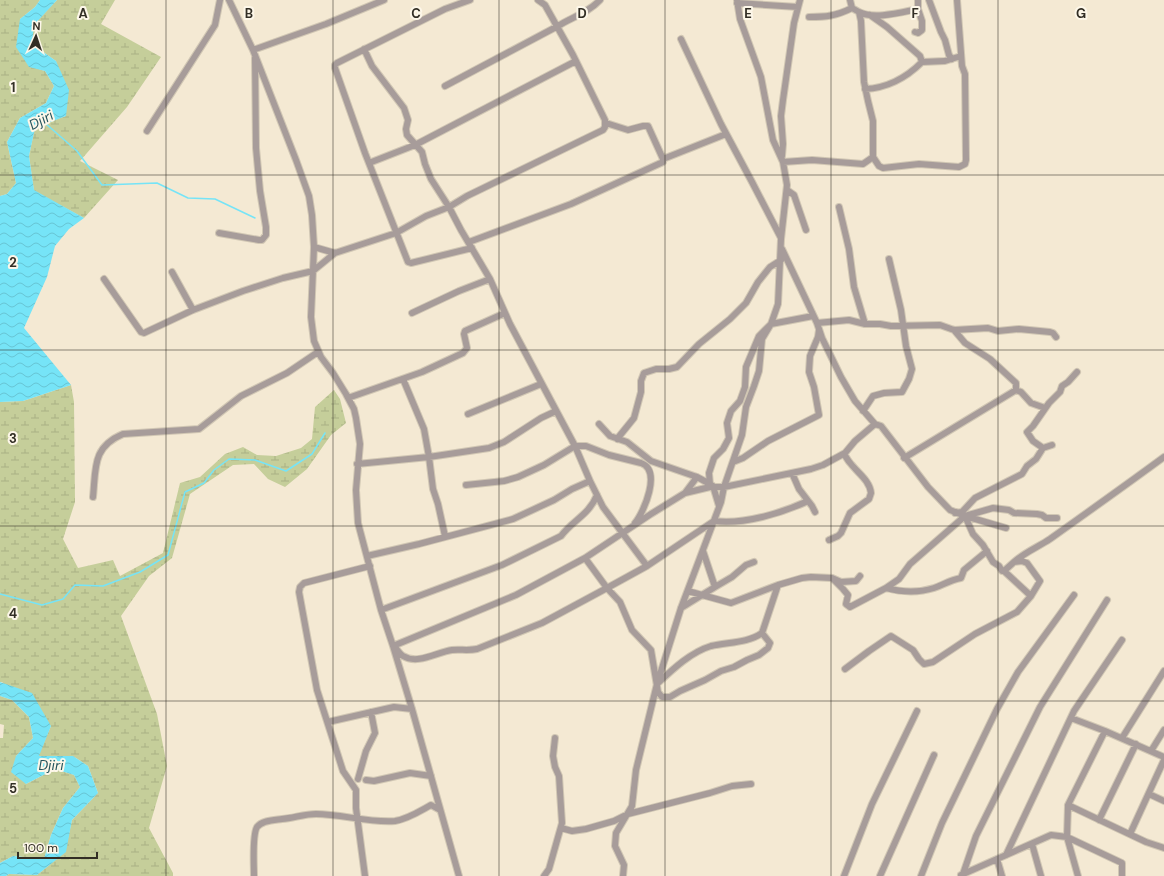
<svg xmlns="http://www.w3.org/2000/svg" width="1164" height="876" font-family="'DM Sans',sans-serif">
	<style>
		.wetland { fill: url(#wetland-marsh) }
		.water { fill: url(#water-waves) }
		.lines { fill: none; stroke-linecap: round; stroke-linejoin: round }
		.stream { stroke: #76e4f7; stroke-width: 1.5 }
		.minor-casing { stroke: #d1c7b4; stroke-width: 8 }
		.minor { stroke: #a79c9a; stroke-width: 6 }
		.grid { fill: none; stroke: #322e25; stroke-width: 1; stroke-opacity: 0.55 }
		.labels { text-anchor: middle; dominant-baseline: central; stroke-width: 4; stroke-linejoin: round; paint-order: stroke }
		.water-label { font-size: 14px; font-style: italic; fill: #25555e; stroke: #fdf7e9 }
		.grid-label { font-size: 13px; text-anchor: middle; font-weight: bold; fill: #322e25; stroke: #fdf7e9; stroke-width: 4; stroke-linejoin: round; paint-order: stroke }
	</style>
	<defs>
		<pattern id="wetland-marsh" width="20" height="14" patternUnits="userSpaceOnUse"><rect width="20" height="14" fill="#c5ce9a"/><path d="M1 5h8M5 5V1M11 12h8M15 12V8" fill="none" stroke="#aab185"/></pattern>
		<pattern id="water-waves" width="16" height="10" patternUnits="userSpaceOnUse"><rect width="16" height="10" fill="#76e4f7"/><path d="M0 5q4-4 8 0t8 0" fill="none" stroke="#67c4d4"/></pattern>
	</defs>
	<rect width="100%" height="100%" fill="#f4e9d3"/>
	<path class="wetland" d="M0,0h40l-5,7 -15,12 9,47 16,5 9,15 -8,17 -26,15 -13,24 9,41 -9,11 -7,2z
		M57,0h58l-14,24 60,33 -34,50 -47,54 38,19 -34,38 -50,-27 -5,-35 6,-29 31,-11 -10,-55 -24,-17 1,-19z
		M71,385l3,17 1,100 -12,37 15,29 35,-8 7,16 43,-23 17,-70 20,-6 25,-23 18,-7 14,8 19,1 25,-8 11,-9 3,-32 19,-17 6,9 6,24 -15,12 -24,34 -22,18 -17,-8 -14,-15 -21,1 -43,29 -18,64 -23,18 -28,40 36,98 10,52 -18,62 24,45v3h-167l3,-2 28,1 28,-23 7,-32 26,-27 -10,-27 -15,-10h-35l13,-30 -49,-44h-2v-280l23,-1z
		M0,696l12,4 17,17 4,21 -17,18 10,28 29,-15 19,6 6,12 -17,21 -12,27 -7,24 -31,-3 -13,7v-125h3l1,-13 -4,-1z"/>
	<path class="water" d="M40,0h17l-23,25 -2,19 24,17 13,29 -3,26 -31,12 -6,28 5,34 50,28 -15,11 -14,17 -8,31 -23,51 47,57 -48,16 -23,1v-206l7,-2 9,-11 -9,-41 13,-24 26,-15 8,-17 -9,-15 -16,-4 -13,-20 4,-28 15,-12z
		M0,682l32,11 19,33 -12,30h34l15,10 10,27 -26,27 -6,32 -29,23 -28,-1 -3,2h-6v-13l13,-7 31,3 7,-24 12,-27 17,-21 -6,-12 -19,-6 -29,15 -15,-12 5,-16 17,-18 -4,-21 -17,-17 -12,-4z"/>
	<g class="lines">
		<path class="stream" d="M45,123l32,28 25,34 55,-2 31,15 27,1 40,19
			M0,594l42,11 21,-6 12,-14 28,1 37,-14 28,-17 17,-63 19,-9 10,-13 15,-11 26,1 31,11 26,-17 13,-21"/>
		<g class="minor-casing">
			<path id="minor" d="M229,0l24,50 43,110 13,36 3,19 2,32 -3,70 3,24 7,16 12,16 13,21 8,15 2,9 4,26 -4,46 2,33 23,87 12,36 19,63 47,167
				M470,0l-25,9 -108,54 -2,2v3l30,85 43,109 3,1 61,-15
				M850,0l2,8 7,4 2,9 3,61 4,19 5,20v36l6,9 4,2 36,-4 40,3 6,-3 1,-4 -1,-86 -3,-8 -5,-66
				M929,0l12,32 4,8 4,15 3,4
				M737,3l61,4
				M859,12c15,8 43,0 59,-3v-9
				M809,17c17,0 27,-1 43,-9
				M915,32l3,1 4,-3v-9l-4,-12
				M681,39l40,85 31,58 29,56
				M364,49l8,17 32,42 4,12 -2,9 1,6 15,17 3,12 6,15 18,28 12,23 29,49 20,45 65,122 15,35 13,26 44,59
				M253,50l73,-26 58,-24
				M922,62l23,-1 16,-5
				M445,86l113,-60c14,-9 30,-13 42,-26
				M865,89c23,-1 41,-11 57,-27l-2,-6 -33,-29 -17,-12
				M147,131l68,-106 5,-25
				M782,156l1,-12 -2,-28 2,-16 11,-77 6,-23
				M663,159l63,-25
				M783,162l29,-2 51,4 10,-7
				M369,163l46,-18 161,-84
				M787,190l7,5 12,35
				M839,207l10,42 5,38 11,37
				M219,233l40,7h3l4,-5v-8l-6,-36 -4,-43 -1,-90
				M469,242l102,-38 92,-42v-3l-15,-33h-5l-15,4 -22,-7
				M314,247l21,6 61,-20 30,-17 23,-9 18,-11 136,-66 2,-3v-7l-32,-65 -28,-50 -7,-5
				M782,249l35,74 5,15 19,39 14,24 20,23
				M172,272l21,38
				M104,279l37,53 3,1 49,-23 50,-19 40,-13 30,-7 22,-18
				M412,313l47,-22 31,-12
				M817,323l32,-3 16,4h15l11,2 49,-1 14,5 34,-2 10,3 21,-2 31,3 3,1 3,4
				M403,379l21,50 5,28 4,32 5,15 7,32
				M1016,390l5,2 10,11 14,5
				M348,398l74,-26 41,-19 4,-5 -3,-14 1,-3 40,-18
				M863,411l10,-15 11,-3 18,-1 7,-13 3,-10 -6,-23 -5,-36 -12,-51
				M468,414l73,-30
				M599,424l11,12 17,6 24,19 46,16 13,7 3,2 6,20
				M617,439l17,-21 7,-26v-11l3,-8 12,-4h13l8,-2 22,-23 31,-25 16,-16 12,-21 12,-15 11,-7
				M1052,445l-9,3 -10,-7 -6,-9 6,-6 16,-23 11,-11 2,-6 6,-4 9,-10
				M904,458l112,-68v-7l-26,-24 -25,-16 -11,-13
				M733,462l10,-4 25,-17 51,-26 -5,-28 -5,-15 1,-16 8,-19 1,-7
				M357,464l72,-7 60,-9 15,-6 37,-24 15,-7
				M792,473l7,16 13,17 3,6
				M710,484l-1,-11 5,-15 9,-9 6,-11 -2,-15 4,-12 9,-10 5,-14 1,-20 13,-31 12,-12 42,-8
				M466,485l38,-4 14,-4 26,-12 31,-19h11l23,9 32,8c21,7 3,49 -6,60
				M685,493l12,-16
				M93,497c3,-29 -1,-50 30,-63l76,-5 42,-33 46,-23 31,-21
				M955,513l7,-1 13,-14 47,-24 5,-8 9,-7 7,-11
				M965,516l8,18 10,11 10,17 6,4 3,5h2l10,-9 8,-1 5,2 13,18 -9,15 -27,-25
				M829,540l9,-4 3,-3 9,-20 19,-14 2,-6c-1,-12 -13,-20 -20,-29 -3,-3 -5,-7 -7,-10
				M987,551l-23,19 -3,8c-11,2 -18,7 -27,10 -16,5 -33,4 -48,0l13,-9 11,-15 55,-48 28,-8 16,2 5,3 23,1 5,1 4,3h11
				M367,556l52,-12 94,-25 41,-19 18,-11 18,-8
				M585,558l22,30 13,14 12,28 19,20 7,42 4,5h8l10,-6 25,-11 16,-9 13,-4 13,-7 12,-5 9,-7 2,-5 -8,-10
				M1014,562c11,-10 24,-15 36,-23 38,-27 76,-54 114,-82
				M860,576l-4,5 -15,1 -9,-4 11,11 5,6 -2,9 4,3 36,-19
				M715,587l17,-10 14,-12 8,-3
				M688,591l14,4 13,-8 -12,-36
				M681,608l21,-13 29,8 47,-18 24,-7 9,-1 21,1
				M381,610l121,-45 59,-29c12,-16 28,-21 36,-41
				M393,646l123,-51 69,-37 66,-44 34,-21 25,-6h14l87,-18 12,-4 22,-12 10,-12 20,-17 6,2 47,61 22,23 15,6 41,12
				M395,647c2,3 5,7 8,9 15,9 34,-4 49,-6 8,-1 16,1 25,-1l65,-26 65,-35 40,-22 67,-45c29,4 68,-8 94,-20
				M845,669l24,-18 22,-15 22,14 6,9 5,5 9,-2 42,-28 42,-22 14,-16
				M658,683c15,-14 33,-31 53,-37 17,-4 37,-3 51,-13l16,-48
				M1071,718l34,13
				M328,722l66,-15 18,2
				M1122,738l42,-67
				M1151,751l13,-21
				M358,779l8,-28 9,-18 -4,-21
				M366,780l8,1 36,-8 21,3
				M1149,794l15,7
				M1068,805l78,37 18,6
				M1099,820l37,-76
				M561,828l11,3 14,-2 28,-8 14,-7 82,-21 22,-7 19,-2
				M1130,834l34,-74
				M1032,844l9,32
				M1006,855l68,-144 48,-71
				M997,859l5,17
				M961,875l90,-40 16,2 55,26v13
				M254,876c0,-10 -2,-41 3,-49 5,-7 18,-7 25,-8 12,-1 22,-5 34,-5 26,0 52,9 79,7 13,-2 25,-10 36,-16l9,5
				M365,876l-9,-68v-18l-13,-19 -26,-81 -18,-98 1,-5 4,-4 66,-17
				M544,876l5,-7 13,-46 -3,-47 -4,-9 -2,-11 2,-18
				M623,876l1,-11 -9,-19 1,-13 16,-27 4,-36 21,-86 24,-76 40,-106 3,-15 18,-52 4,-28 8,-21 5,-15 3,-32 9,-15 7,-20 3,-65 6,-54 -4,-23 -10,-22 -12,-63 -21,-58 -3,-19
				M844,876l28,-72 45,-93
				M880,876l54,-121
				M921,876l21,-53 55,-114 21,-37 56,-77
				M963,876v-2l13,-38 64,-129 67,-107
				M1078,876l-11,-39 1,-32 37,-74 59,26"/>
		</g>
		<use href="#minor" class="minor"/>
	</g>
	<path class="grid" d="M166,0v876M333,0v876M499,0v876M665,0v876M831,0v876M998,0v876M0,175h1164M0,350h1164M0,526h1164M0,701h1164"/>
	<g class="labels">
		<g class="water-label">
			<text transform="translate(41 120) rotate(-28)">Djiri</text>
			<text x="51" y="765">Djiri</text>
		</g>
	</g>
	<g class="grid-label">
		<text x="83" y="18">A</text>
		<text x="249" y="18">B</text>
		<text x="416" y="18">C</text>
		<text x="582" y="18">D</text>
		<text x="748" y="18">E</text>
		<text x="915" y="18">F</text>
		<text x="1081" y="18">G</text>
		<text x="13" y="92">1</text>
		<text x="13" y="267">2</text>
		<text x="13" y="443">3</text>
		<text x="13" y="618">4</text>
		<text x="13" y="793">5</text>
	</g>
	<g transform="translate(36 36) rotate(3)" stroke="#fdf7e9" stroke-width="3" paint-order="stroke">
	<path d="M0-3L7 15L0 10L-7 15Z" fill="#322e25"/>
	<text y="-6" font-size="11" font-weight="bold" text-anchor="middle" fill="#322e25">N</text>
	</g>
	<path d="M18 852v6h79v-6" fill="none" stroke="#322e25" stroke-width="2"/>
	<text x="24" y="852" font-size="12" fill="#322e25" stroke="#fdf7e9" stroke-width="3" paint-order="stroke">100 m</text>
</svg>
